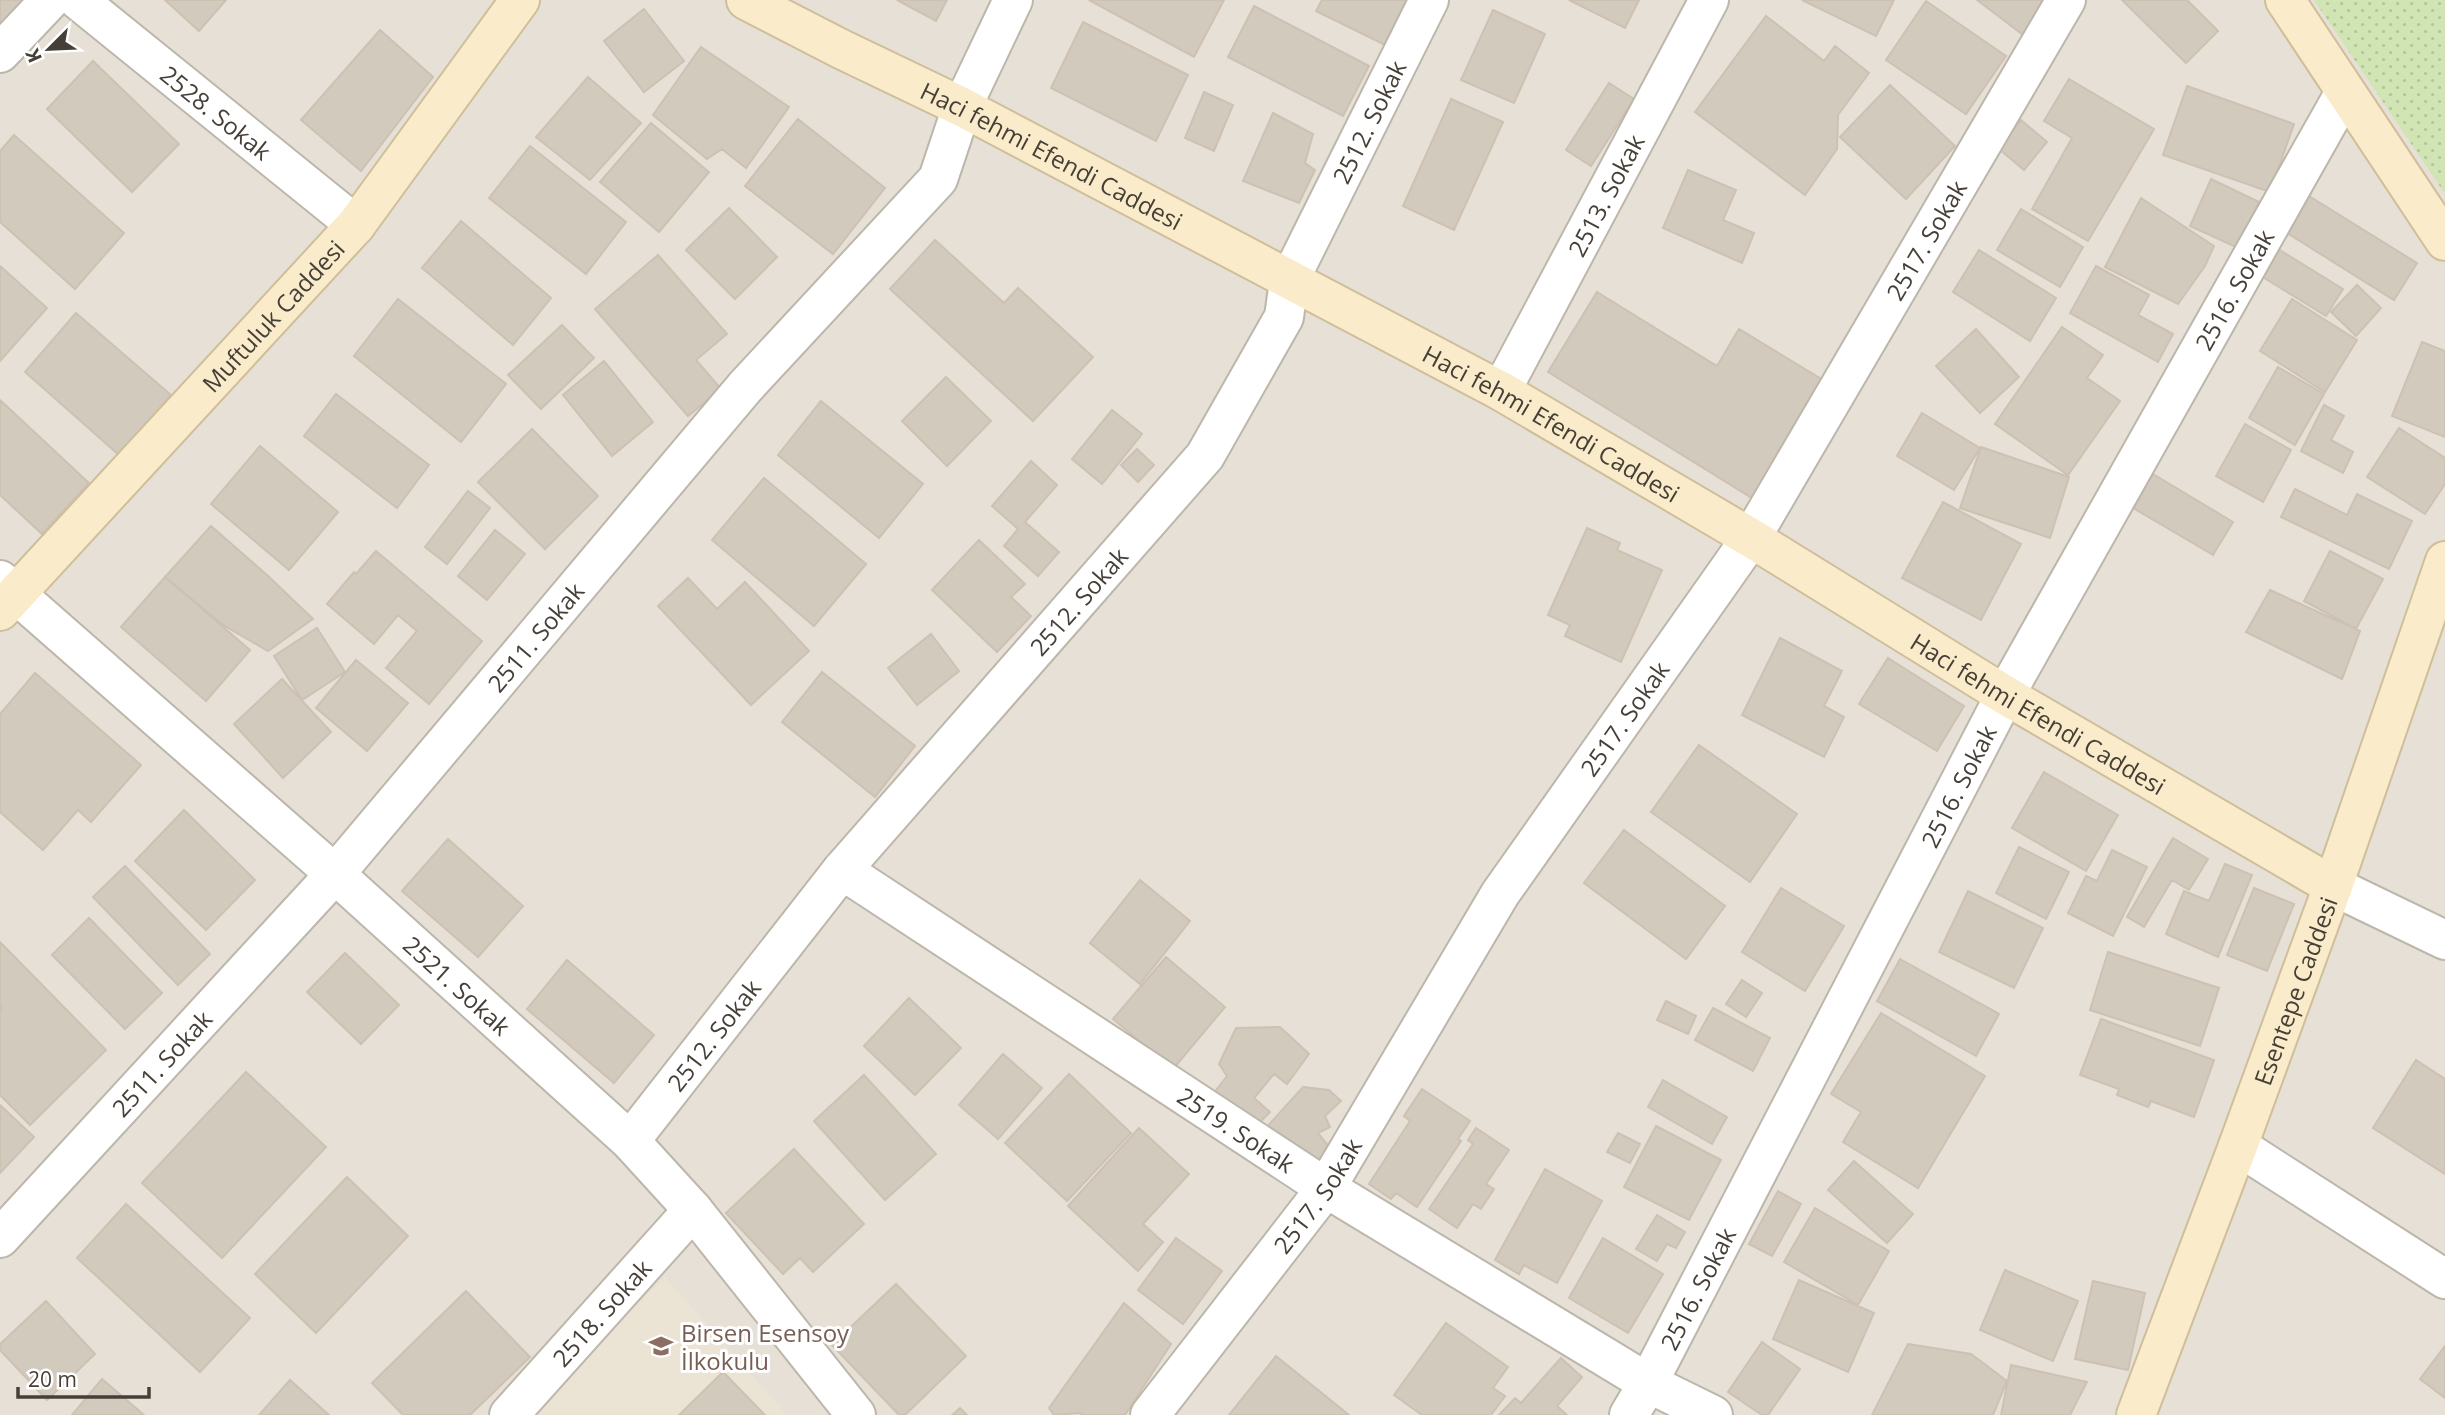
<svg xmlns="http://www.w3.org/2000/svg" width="2445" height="1415" font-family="'Open Sans',sans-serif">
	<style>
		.residential { fill: #e6e0d6 }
		.education { fill: #ebe3d3 }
		.grass { fill: url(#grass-dots) }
		.building { fill: #d3cabe; stroke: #cdc1b2; stroke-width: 2 }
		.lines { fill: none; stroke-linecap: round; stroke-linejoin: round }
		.street-casing { stroke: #bdb6ab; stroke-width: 42 }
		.secondary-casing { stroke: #cfbe9a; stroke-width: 42 }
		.street { stroke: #fff; stroke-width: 38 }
		.secondary { stroke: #faecca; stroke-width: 38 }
		.labels { text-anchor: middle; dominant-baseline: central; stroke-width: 6; stroke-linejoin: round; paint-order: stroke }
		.street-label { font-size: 24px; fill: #453f37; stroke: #fff }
		.education-label { font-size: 24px; fill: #785e54; stroke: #fff; text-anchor: start }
	</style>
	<defs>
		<pattern id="grass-dots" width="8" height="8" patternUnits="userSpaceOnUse" patternTransform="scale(1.75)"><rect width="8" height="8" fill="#d1e4b4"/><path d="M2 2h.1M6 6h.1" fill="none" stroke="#b5c59b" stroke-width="1.8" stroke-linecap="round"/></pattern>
	</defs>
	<rect width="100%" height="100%" fill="#f2efe8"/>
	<path class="residential" d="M0,0h2445v1415h-2445z"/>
	<path class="education" d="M665,1277l122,138h-260z"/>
	<path class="grass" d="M2314,0h131v194z"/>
	<path class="building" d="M0,0h29l-29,45z
		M165,0h61l-27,31z
		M897,0h50l-11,21z
		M1089,0h135l-30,57z
		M1322,0h87l-22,46 -71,-35z
		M1569,0h70l-14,28z
		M1802,0h92l-18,36z
		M1977,0h76l-27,37z
		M2122,0h65l31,31 -32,32z
		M1926,1l80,55 -40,58 -80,-54z
		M1254,6l115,60 -26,50 -115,-59z
		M644,9l40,52 -40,31 -40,-51z
		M1493,10l52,24 -31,69 -53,-23z
		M1766,16l58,45 11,-15 34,27 -31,42 -1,34 -32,46 -110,-83z
		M1083,22l105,53 -32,66 -105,-53z
		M380,30l53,47 -72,94 -60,-51z
		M701,47l88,60 -43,61 -24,-19 -15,10 -54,-44z
		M93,61l86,83 -47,48 -85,-83z
		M588,77l53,46 -51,57 -54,-43z
		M2069,79l85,50 -66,112 -56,-32 40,-71 -28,-17z
		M1609,83l25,16 -43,67 -25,-16z
		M1890,85l65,61 -49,53 -66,-62z
		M2187,86l107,38 -24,68 -107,-37z
		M1204,92l29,13 -19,46 -29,-13z
		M1451,99l52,23 -49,108 -51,-24z
		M1273,113l40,21 -8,29 10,7 -16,33 -56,-22z
		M798,119l87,69 -52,66 -88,-68z
		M2021,120l26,22 -23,28 -26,-22z
		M651,123l58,49 -50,60 -59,-50z
		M14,135l110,98 -49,56 -75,-67v-71z
		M530,146l96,76 -40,52 -97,-76z
		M1688,170l48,20 -13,30 31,13 -12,30 -79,-35z
		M2211,179l48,23 -21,46 -48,-22z
		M2309,196l108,67 -23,37 -107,-67z
		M2141,198l73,48 -9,20 -27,38 -73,-37z
		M729,208l48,49 -42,42 -49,-49z
		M2021,209l62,38 -23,40 -63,-37z
		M461,221l90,77 -38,47 -91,-77z
		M935,240l69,63 14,-15 75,69 -60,64 -143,-132z
		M2278,249l65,40 -17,27 -65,-40z
		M1979,250l77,48 -26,43 -77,-49z
		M658,255l69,79 -31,26 25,29 -33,27 -93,-107z
		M0,266l47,42 -47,53z
		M2096,266l53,29 -11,20 35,19 -15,28 -88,-49z
		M2357,285l24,23 -25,28 -25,-24z
		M1597,292l120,74 22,-37 84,51 -71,118 -204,-126z
		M398,299l108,85 -45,58 -107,-86z
		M2292,299l65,41 -32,52 -65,-41z
		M76,313l95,82 -52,60 -94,-83z
		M562,325l32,33 -53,51 -33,-34z
		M2062,327l41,28 -16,23 33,23 -52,74 -73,-51z
		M1976,329l43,48 -39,36 -44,-47z
		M2422,342l23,9v86l-53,-21z
		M604,361l49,61 -41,34 -49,-61z
		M2278,367l46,27 -29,51 -46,-27z
		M946,377l45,44 -44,45 -45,-45z
		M336,394l93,71 -32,43 -93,-72z
		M0,400l89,83 -47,51 -42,-39z
		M821,401l102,83 -44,54 -101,-83z
		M2324,405l20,11 -13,24 22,12 -10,21 -42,-22z
		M1112,410l30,24 -40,50 -30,-25z
		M1922,413l58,35 -26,42 -57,-34z
		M2245,424l46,26 -28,52 -47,-26z
		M2399,428l46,30v26l-20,30 -58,-37z
		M532,429l66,67 -53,53 -67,-67z
		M260,446l78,66 -49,58 -78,-66z
		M1981,447l88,30 -19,61 -90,-30z
		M1137,449l17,16 -16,17 -17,-17z
		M1031,461l26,24 -32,37 34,30 -21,24 -34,-30 14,-17 -26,-23z
		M2153,474l80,48 -20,33 -80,-47z
		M764,478l102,86 -52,62 -102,-86z
		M2295,489l52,26 10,-21 55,27 -23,48 -108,-52z
		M468,491l22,17 -43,56 -22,-17z
		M1943,502l78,42 -40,76 -79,-42z
		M211,526l56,49 46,44 -45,32 -45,-26 -58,-48z
		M1587,528l33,15 -3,7 45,20 -41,92 -56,-26 5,-11 -22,-10z
		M495,530l30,24 -38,46 -29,-24z
		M979,540l46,44 -14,13 20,19 -34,36 -65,-62z
		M376,551l106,90 -53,63 -43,-36 31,-37 -19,-16 -24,29 -47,-40 27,-32 2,2z
		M2330,551l53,28 -27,50 -52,-28z
		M165,577l85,73 -44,51 -85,-74z
		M688,578l29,31 28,-27 64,69 -58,54 -93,-99z
		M2270,590l90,41 -18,48 -96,-47z
		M317,628l28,44 -43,28 -28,-44z
		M931,634l28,37 -42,34 -29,-37z
		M1780,638l62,33 -18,35 20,11 -20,40 -82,-42z
		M1888,658l76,48 -27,45 -78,-47z
		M356,660l52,43 -41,48 -51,-43z
		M822,672l93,74 -40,51 -93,-75z
		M35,673l106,92 -50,57 -13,-12 -35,40 -43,-38v-98z
		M282,679l49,53 -48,46 -49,-54z
		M1699,745l98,69 -47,68 -99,-70z
		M2044,772l74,43 -32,56 -74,-43z
		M184,810l71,70 -49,50 -71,-69z
		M1624,830l101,76 -39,53 -102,-76z
		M2173,838l35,21 -19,31 -17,-10 -28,47 -17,-10z
		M448,839l75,67 -45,51 -76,-66z
		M2019,847l50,25 -23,47 -50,-26z
		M2112,850l35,17 -34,69 -45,-23 18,-37 11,5z
		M2225,864l27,11 -34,82 -52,-23 18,-43 25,10z
		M125,866l85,88 -32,31 -85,-88z
		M1140,880l50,41 -50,63 -50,-41z
		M1781,888l63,38 -39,65 -63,-39z
		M2254,888l40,16 -27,67 -40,-16z
		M1968,891l75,37 -29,60 -75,-36z
		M89,918l73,75 -37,36 -73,-74z
		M0,942l106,108 -76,75 -30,-30v-85l2,-2 -2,-2z
		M2108,952l111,36 -19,58 -110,-36z
		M345,953l54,52 -38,39 -54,-52z
		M1166,957l59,50 -52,62 -60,-50z
		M1900,959l99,55 -23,42 -99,-55z
		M567,960l87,75 -40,48 -87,-74z
		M1742,980l20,13 -16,24 -20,-13z
		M909,998l52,50 -46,47 -51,-49z
		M1666,1001l30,15 -8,18 -31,-14z
		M1713,1008l57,30 -17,33 -58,-31z
		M1881,1013l104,63 -67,112 -75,-46 18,-30 -30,-18z
		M2101,1019l113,41 -20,57 -43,-16 -3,6 -31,-12 2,-6 -39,-14z
		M1280,1027l29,27 -22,30 -13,-10 -20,24 16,14 -19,19 -41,-33 17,-22 -8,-12 17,-36z
		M1003,1054l39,34 -44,51 -39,-34z
		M2416,1060l29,19v95l-72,-46z
		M246,1072l80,75 -104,111 -80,-75z
		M1069,1074l62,59 -64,68 -62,-58z
		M864,1075l72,79 -51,46 -71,-79z
		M1663,1080l64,37 -15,27 -64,-37z
		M1303,1087l26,3 12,11 -16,15 5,11 -12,6 12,15 -16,15 -50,-33z
		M1422,1089l48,32 -12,18 3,2 -44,66 -21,-14 -5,6 -22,-15 41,-63 -6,-5z
		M0,1105l34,32 -34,36z
		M1656,1126l65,34 -32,60 -65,-33z
		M1139,1128l50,46 -46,50 20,18 -25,29 -70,-65z
		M1476,1128l33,22 -23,34 8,5 -13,20 -8,-5 -16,24 -28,-19 44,-65 -5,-4z
		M1618,1133l22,11 -10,19 -23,-11z
		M794,1149l70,75 -51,48 -13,-14 -17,16 -57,-61z
		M1854,1161l59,53 -26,29 -59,-53z
		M1545,1169l57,32 -45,82 -33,-18 -5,9 -24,-14z
		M347,1177l61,59 -92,97 -61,-59z
		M1778,1191l23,13 -29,52 -23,-12z
		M126,1204l124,114 -50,54 -123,-114z
		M1815,1208l74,43 -31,54 -74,-43z
		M1657,1215l28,17 -9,16 -9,-4 -10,17 -21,-12z
		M1176,1238l46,33 -39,53 -45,-34z
		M1603,1238l60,36 -35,59 -59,-35z
		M2005,1270l73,31 -25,60 -73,-31z
		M1799,1280l75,33 -26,59 -75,-33z
		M2093,1281l52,12 -17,77 -53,-11z
		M896,1284l70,72 -61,59h-6l-67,-70z
		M466,1291l64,66 -60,58h-67l-31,-32z
		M46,1301l49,53 -48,46 -47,-50v-6z
		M1124,1303l47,41 -46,71h-43l-2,-2 -26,2 -5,-7z
		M1446,1323l62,44 -15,21 12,8 -14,19h-69l-28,-20z
		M1762,1342l38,27 -32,46h-6l-34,-23z
		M1908,1344l63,10 36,27 -14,34h-121z
		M2445,1346v52l-25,-19z
		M1276,1356l73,59h-120z
		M1561,1358l21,19 -25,29 10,9h-68l16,-17 6,5z
		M2011,1365l76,17 -17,33h-69z
		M723,1372l42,43h-86z
		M102,1379l42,36h-72z
		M290,1380l39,35h-70z
		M960,1408l7,7h-15z"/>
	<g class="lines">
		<g class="street-casing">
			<g id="street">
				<path id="s1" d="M78,0l278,225"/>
				<path d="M0,53l50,-53"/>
				<path id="s2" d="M1501,391l208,-391"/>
				<path id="s3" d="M0,580l335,294 295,267 63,69 163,205"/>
				<path id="s4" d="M842,870l484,318 322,195 65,32"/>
				<path d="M2333,886l112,54"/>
				<path id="s5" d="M630,1141l212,-271 363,-414 79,-139 5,-36 140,-281"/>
				<path d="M2238,1146l207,133"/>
				<path id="s6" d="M0,1238l335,-364 410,-487 193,-208 24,-72 51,-107"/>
				<path id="s7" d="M509,1415l184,-205"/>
				<path id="s8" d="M1150,1415l176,-227 174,-294 251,-356 315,-538"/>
				<path id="s9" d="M1629,1415l19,-32 357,-688 340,-603"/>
			</g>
		</g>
		<g class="secondary-casing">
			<g id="secondary">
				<path id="s10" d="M746,0l95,49 121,58 539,284 250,147 254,157 328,191"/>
				<path d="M2285,0l160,241"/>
				<path id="s11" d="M0,611l356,-386 164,-225"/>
				<path id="s12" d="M2136,1415l102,-269 95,-260 112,-325"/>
			</g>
		</g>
		<use href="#street" class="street"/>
		<use href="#secondary" class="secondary"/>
	</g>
	<defs>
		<g id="school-bare" transform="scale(1.89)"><path d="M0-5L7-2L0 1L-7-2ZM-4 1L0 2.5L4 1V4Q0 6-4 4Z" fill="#8d6e63" stroke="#fff" stroke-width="2.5" paint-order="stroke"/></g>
	</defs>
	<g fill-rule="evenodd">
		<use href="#school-bare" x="661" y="1346"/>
	</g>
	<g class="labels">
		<g class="street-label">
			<text stroke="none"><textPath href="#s1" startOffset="178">2528. Sokak</textPath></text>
			<text stroke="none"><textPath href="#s5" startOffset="1269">2512. Sokak</textPath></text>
			<text stroke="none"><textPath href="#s10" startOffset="343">Haci fehmi Efendi Caddesi</textPath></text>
			<text stroke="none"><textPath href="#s2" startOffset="222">2513. Sokak</textPath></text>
			<text stroke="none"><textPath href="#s8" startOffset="1410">2517. Sokak</textPath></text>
			<text stroke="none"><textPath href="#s9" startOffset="1278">2516. Sokak</textPath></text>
			<text stroke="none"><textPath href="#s11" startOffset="402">Muftuluk Caddesi</textPath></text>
			<text stroke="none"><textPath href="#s10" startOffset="910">Haci fehmi Efendi Caddesi</textPath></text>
			<text stroke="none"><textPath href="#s5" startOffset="702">2512. Sokak</textPath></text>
			<text stroke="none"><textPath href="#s6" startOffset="805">2511. Sokak</textPath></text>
			<text stroke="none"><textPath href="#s10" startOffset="1477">Haci fehmi Efendi Caddesi</textPath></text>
			<text stroke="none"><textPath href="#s8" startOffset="844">2517. Sokak</textPath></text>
			<text stroke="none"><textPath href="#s9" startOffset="710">2516. Sokak</textPath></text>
			<text stroke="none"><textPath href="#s3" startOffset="611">2521. Sokak</textPath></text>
			<text stroke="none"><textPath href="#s12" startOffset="453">Esentepe Caddesi</textPath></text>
			<text stroke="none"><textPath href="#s5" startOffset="135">2512. Sokak</textPath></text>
			<text stroke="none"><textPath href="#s6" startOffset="238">2511. Sokak</textPath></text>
			<text stroke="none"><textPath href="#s4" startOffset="472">2519. Sokak</textPath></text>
			<text stroke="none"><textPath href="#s8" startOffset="276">2517. Sokak</textPath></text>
			<text stroke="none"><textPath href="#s9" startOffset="144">2516. Sokak</textPath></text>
			<text stroke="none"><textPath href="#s7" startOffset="138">2518. Sokak</textPath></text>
		</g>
		<g class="education-label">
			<text x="681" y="1332">Birsen Esensoy<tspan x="681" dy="28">İlkokulu</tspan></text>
		</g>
	</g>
	<g transform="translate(49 49) rotate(246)" stroke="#ffffff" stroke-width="5" paint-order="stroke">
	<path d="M0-5L12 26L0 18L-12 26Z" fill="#453f37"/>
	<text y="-10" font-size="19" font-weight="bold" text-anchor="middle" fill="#453f37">K</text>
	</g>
	<path d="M18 1387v10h131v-10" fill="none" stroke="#453f37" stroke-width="3.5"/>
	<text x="28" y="1387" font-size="21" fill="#453f37" stroke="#ffffff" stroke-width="5" paint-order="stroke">20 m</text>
</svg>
